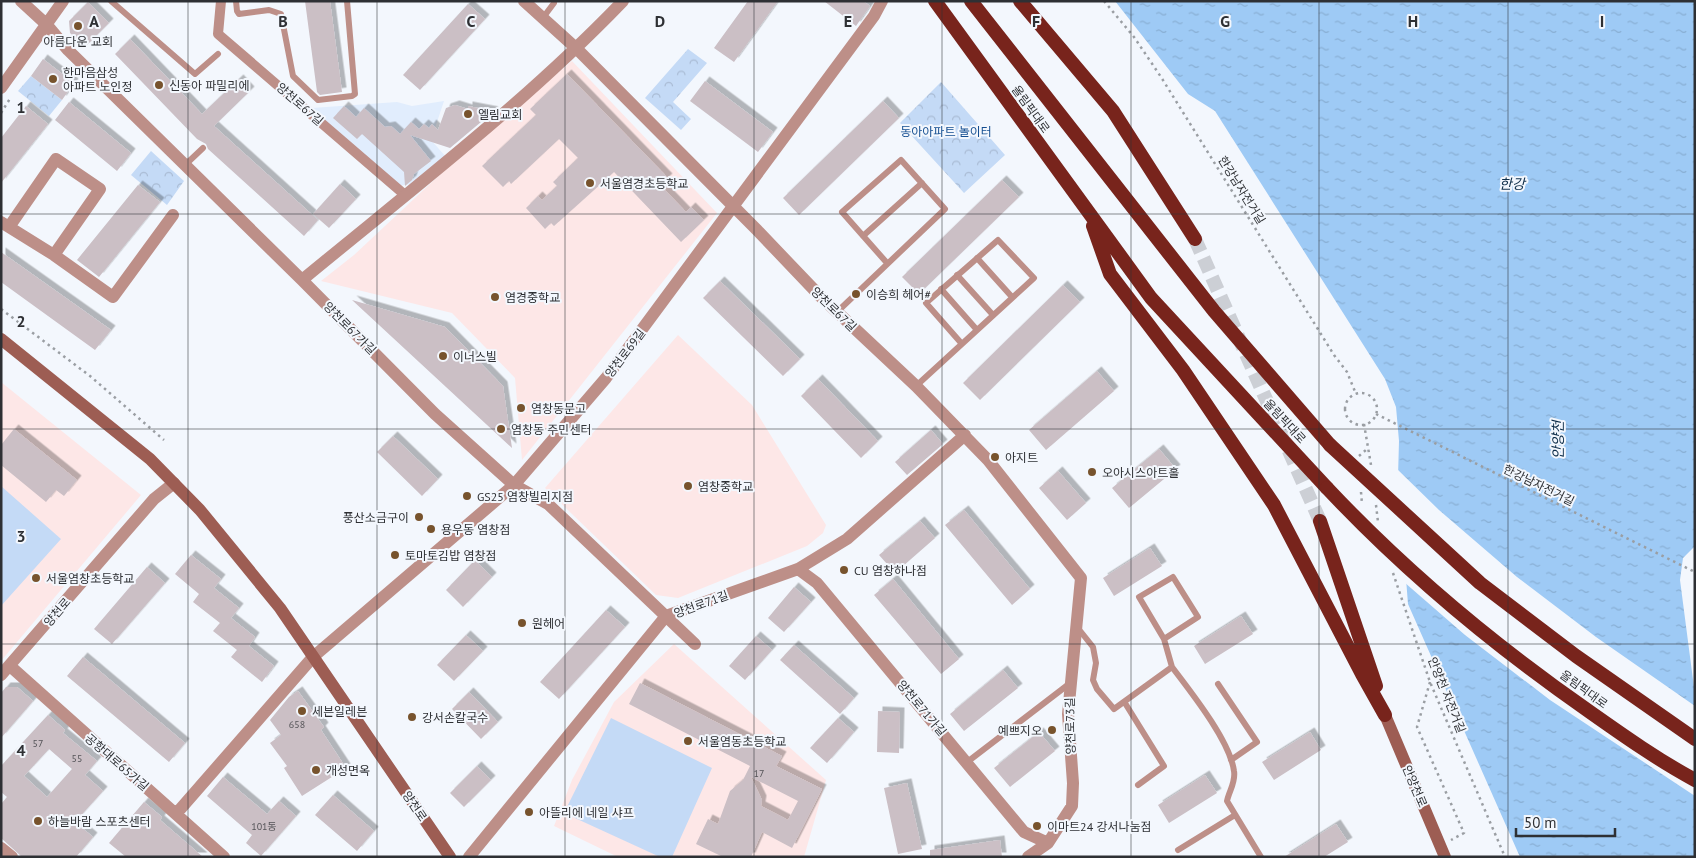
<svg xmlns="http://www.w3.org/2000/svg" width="1696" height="858" font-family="'PT Sans','Noto Sans KR',sans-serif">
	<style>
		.built { fill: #e1edfd }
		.education { fill: #fde7e7 }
		.grass { fill: #c4daf6 }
		.park { fill: url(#park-crowns) }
		.water { fill: url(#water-ripples) }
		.pier { fill: #f3f7fd }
		.building { fill: #cbbfc5; fill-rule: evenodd; filter: url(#shadow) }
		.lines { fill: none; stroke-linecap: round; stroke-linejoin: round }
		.trunk-tunnel { stroke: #cccfd5; stroke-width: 14; stroke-dasharray: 14 7; stroke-linecap: butt }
		.path { stroke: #9a9ea3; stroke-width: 2.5; stroke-dasharray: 2.5 4; stroke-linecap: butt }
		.service { stroke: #bd8f88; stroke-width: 6 }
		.pedestrian { stroke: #bd8f88; stroke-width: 10 }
		.minor { stroke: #bd8f88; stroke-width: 12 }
		.secondary { stroke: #9d5d53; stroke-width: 12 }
		.trunk { stroke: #78241c; stroke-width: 14 }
		.trunk-bridge { stroke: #78241c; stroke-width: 14 }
		.grid { fill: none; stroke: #2e3034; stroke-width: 1; stroke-opacity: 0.55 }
		.poi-dot { fill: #77532d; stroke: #f3f7fd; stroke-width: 2 }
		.labels { text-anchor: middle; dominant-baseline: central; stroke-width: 4; stroke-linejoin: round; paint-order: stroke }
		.number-label { font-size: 10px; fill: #555458 }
		.poi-label { font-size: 12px; fill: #2e3034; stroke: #f3f7fd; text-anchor: start }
		.street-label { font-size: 12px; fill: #2e3034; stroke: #f3f7fd }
		.park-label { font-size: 12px; fill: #134d90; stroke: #f3f7fd }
		.water-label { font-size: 14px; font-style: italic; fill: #0e2e4a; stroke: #f3f7fd }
		.grid-label { font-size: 16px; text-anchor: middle; font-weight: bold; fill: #2e3034; stroke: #f3f7fd; stroke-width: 4; stroke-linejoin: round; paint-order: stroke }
	</style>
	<defs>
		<pattern id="park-crowns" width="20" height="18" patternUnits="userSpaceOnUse" patternTransform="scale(1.25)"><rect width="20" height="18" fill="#c4daf6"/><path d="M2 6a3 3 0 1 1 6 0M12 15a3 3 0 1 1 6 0" fill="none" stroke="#a9bbd4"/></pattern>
		<pattern id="water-ripples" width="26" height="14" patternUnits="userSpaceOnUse" patternTransform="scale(1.25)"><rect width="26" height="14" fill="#9ecaf5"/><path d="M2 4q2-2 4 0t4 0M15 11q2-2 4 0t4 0" fill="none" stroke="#88aed3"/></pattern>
		<filter id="shadow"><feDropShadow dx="4.5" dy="-4.5" stdDeviation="0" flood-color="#0004"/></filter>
	</defs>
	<rect width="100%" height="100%" fill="#f3f7fd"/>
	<path class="built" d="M444,101l-13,39 15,17 -30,26 -17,3 -87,-78 85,-6 15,4z"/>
	<path class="education" d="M572,61l145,152 -195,247 -7,-82 -63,-65 -131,-32 33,-26 108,-101z
		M678,335l74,70 74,120 -3,8 -16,13 -129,52 -22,-3 -111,-107z
		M1,382l140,113 -140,166z
		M674,644l152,136 -22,77h-186l-64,-31 18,-46 42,-78z"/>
	<path class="grass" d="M1,486l60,53 -60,67z
		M611,718l101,50 -40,89h-12l-96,-44z"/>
	<path class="park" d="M688,49l19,14 -34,39 18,17 -10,11 -36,-32z
		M31,76l31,24 -13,16 -31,-25z
		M941,82l64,73 -41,38 -64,-70z
		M151,151l33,30 -17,24 -36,-30z"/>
	<path class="water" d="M1115,1h580v545l-12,12 -3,22 15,115v162h-175l-112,-253 -10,-127 1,-36 -3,-34 -11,-28 -170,-268 -27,-17z"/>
	<path class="pier" d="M1396,468l43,42 78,67 79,60 99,69v90l-145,-96 -85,-65 -61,-53z"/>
	<path class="building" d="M305,1h25l12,91 -22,3 -3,-3z
		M748,1h30l-44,61 -20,-14z
		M824,1h39l7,5 -14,20z
		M88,2l21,21 -24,24 -15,-14 -1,-12z
		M468,4l17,15 -65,71 -17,-15z
		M130,39l72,75 37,-35 11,12 -36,35 104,94 -14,16 -96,-87 -2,-5 -9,-5 -82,-85z
		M43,59l31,24 -12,17 -31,-24z
		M567,74l101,104 -8,7 26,27 5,-5 13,13 -23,22 -67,-70 -60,54 -3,-3 -6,6 -19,-21 12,-12 4,4 15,-14 -4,-4 25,-24 -19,-19 -48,45 -2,-3 -6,6 -21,-21 54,-51 -6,-6z
		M705,81l68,51 -15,20 -68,-51z
		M883,101l16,17 -100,97 -16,-17z
		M69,102l62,51 -14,18 -62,-51z
		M455,105l13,4v-3l26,5 -44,37 -40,-13 21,26 -17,13 -2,6 -7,6 -1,-14 -42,-38 -5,5 -24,-21 11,-12 12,11 8,-9 21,19 6,-1 9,8 11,-12 8,7 5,-5 5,4 3,-4 6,6 8,-22z
		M26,106l22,18 -47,59v-45z
		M1002,180l17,17 -100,97 -17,-17z
		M340,184l16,15 -27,29 -16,-14z
		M138,185l22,17 -61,75 -22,-17z
		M1,252l110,78 -16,20 -94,-68z
		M720,281l80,78 -17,17 -80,-78z
		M1063,285l17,17 -100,98 -17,-17z
		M352,300l93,27 58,59 9,62z
		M1097,371l17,20 -68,59 -17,-20z
		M818,379l60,62 -17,17 -60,-62z
		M14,429l63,51 -13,16 -8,-6 -10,12 -45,-37v-20z
		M931,430l12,14 -36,31 -12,-13z
		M393,436l45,43 -16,17 -45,-44z
		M1159,449l17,20 -47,39 -17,-20z
		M1058,471l28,32 -19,17 -28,-32z
		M964,510l66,79 -18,16 -67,-80z
		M920,521l15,17 -40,35 -16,-18z
		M1150,548l12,18 -48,30 -11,-18z
		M191,555l30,24 -7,9 25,20 -8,10 24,19 -6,9 25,20 -12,16 -31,-25 6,-7 -24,-19 7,-8 -27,-21 6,-8 -24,-20z
		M475,560l17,17 -29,30 -17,-17z
		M147,567l18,16 -53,61 -18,-15z
		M893,579l66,80 -18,15 -67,-79z
		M794,587l17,15 -27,30 -16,-14z
		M606,610l19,17 -66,72 -19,-17z
		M1241,616l12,18 -48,30 -11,-18z
		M466,635l17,16 -29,30 -17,-16z
		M756,636l16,14 -27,30 -16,-14z
		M794,645l60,53 -14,16 -60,-54z
		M83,657l102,86 -16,19 -102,-86z
		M1003,670l15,18 -54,43 -14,-17z
		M640,683l142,73 -6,10 46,23 -30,59 -30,-16 -11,25h-28l-27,-13 12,-25 10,5 12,-33 13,-11 7,-14 -121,-62zM751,777l47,24 -10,19 -27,-14 1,-6z
		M6,687h11l16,14 -32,37v-45z
		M298,691l26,36 -3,3 25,38 -44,28 -18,-28 3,-2 -17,-23 11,-8 -11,-15 19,-23z
		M469,692l29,30 -17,17 -29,-30z
		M878,711l22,1 -1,41 -22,-1z
		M48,715l17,15 -2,3 34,28 -12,14 18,16 -28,31 18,15 -17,20h-54l-21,-19v-34l6,-7 -6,-5v-26zM49,749l23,20 -25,28 -23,-21z
		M838,718l16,14 -27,31 -17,-15z
		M1039,732l16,19 -45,36 -16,-19z
		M1310,732l11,18 -47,30 -12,-18z
		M477,766l14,14 -27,27 -14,-14z
		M1205,775l12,18 -48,30 -11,-18z
		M223,777l44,37 12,-13 17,15 -35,40 -15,-13 6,-8 -45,-39z
		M907,783l15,66 -24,5 -14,-66z
		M333,795l41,36 -17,20 -42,-36z
		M144,802l18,15 -2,3 43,37h-77l-17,-14z
		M1336,824l12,18 -24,15h-40z
		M1000,840l2,17h-72v-7z"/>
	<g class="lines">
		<path class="trunk-tunnel" d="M1195,239l125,282"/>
		<path class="path" d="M1104,1l30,36 27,40 173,278 13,17 9,22
			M1,113l10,-16
			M1,309l89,67 74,64
			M1345 409a16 16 0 1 1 32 0a16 16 0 1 1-32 0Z
			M1376,414l319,158
			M1364,424l7,41
			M1359,456l8,-7
			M1361,492l1,12
			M1376,505l2,17
			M1393,573l37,109 75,175
			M1430,682l-13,45 47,106 -13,7"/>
		<path class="service" d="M111,1l84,73 23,-20
			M236,1l1,10 2,3 30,-4 12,4 12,62 25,24 34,-4 3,-2 -8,-93
			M542,19l12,-16
			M185,165l18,-17
			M863,236l59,-53
			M977,258l35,39
			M957,275l36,40
			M941,289l36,41
			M837,312l108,-103 -44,-49 -59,52 45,51
			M916,386l118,-108 -36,-38 -72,63 36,41
			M1077,627l16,20 3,16 -3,17 4,9 17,20 58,-42c19,25 58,74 62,104 2,11 -5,20 -7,30l34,56
			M1164,639l34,-22 -25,-40 -34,20 25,42 8,28
			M1218,684l39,58 -26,18
			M1125,703l39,63 -26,19
			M966,763l103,-79
			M1178,850l57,-35"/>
		<path class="pedestrian" d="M221,1l-3,33 187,161"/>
		<path class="minor" d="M21,1l25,23 22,26 234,230 133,134 79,71 34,19 147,140
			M524,1l53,48 180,181 63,66 96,90 72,74 93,118 -13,136 5,69 -1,23 -24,37 -20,14
			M1,88l62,-87
			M1,222l53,33 59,42 60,-82
			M9,227l47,-68 44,30 -46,66
			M302,280c109,-90 223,-177 321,-279
			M798,569l19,14 207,249 24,11
			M10,666l214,191
			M1,675l153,-176 20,-16
			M176,814l137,-157 201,-172 92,-107 268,-362 8,-15
			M1,848l11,9
			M469,857l197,-241 132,-47 49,-30 118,-104"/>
		<path class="secondary" d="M1,339l149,120 50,51 80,98 170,249
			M1385,715l60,142"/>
		<path class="trunk" d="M935,1l216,297 176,190
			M971,1l243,310 116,134
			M1020,1l93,110 82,128
			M1093,226l17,48 73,96 91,135 88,169 23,41
			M1320,521l56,165"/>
		<path class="trunk-bridge" d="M1330,445l150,138 96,73 119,83
			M1327,488c79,84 168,158 263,224 34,24 68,48 105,68"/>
	</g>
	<path class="grid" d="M188,1v856M377,1v856M565,1v856M754,1v856M942,1v856M1131,1v856M1319,1v856M1508,1v856M1,214h1694M1,429h1694M1,644h1694"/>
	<g class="poi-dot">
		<circle cx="78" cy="26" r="5"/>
		<circle cx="53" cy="79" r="5"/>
		<circle cx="159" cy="85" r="5"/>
		<circle cx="468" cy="114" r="5"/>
		<circle cx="590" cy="183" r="5"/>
		<circle cx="856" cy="294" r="5"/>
		<circle cx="495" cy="297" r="5"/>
		<circle cx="443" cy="356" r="5"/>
		<circle cx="521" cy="408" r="5"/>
		<circle cx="501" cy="429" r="5"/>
		<circle cx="995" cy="457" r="5"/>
		<circle cx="1092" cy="472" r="5"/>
		<circle cx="688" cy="486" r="5"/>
		<circle cx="467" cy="496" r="5"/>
		<circle cx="419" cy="517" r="5"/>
		<circle cx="431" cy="529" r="5"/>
		<circle cx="395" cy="555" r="5"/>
		<circle cx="844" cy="570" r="5"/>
		<circle cx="36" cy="578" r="5"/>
		<circle cx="522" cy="623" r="5"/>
		<circle cx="302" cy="711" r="5"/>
		<circle cx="412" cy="717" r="5"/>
		<circle cx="1052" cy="730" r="5"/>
		<circle cx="688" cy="741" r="5"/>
		<circle cx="316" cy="770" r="5"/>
		<circle cx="529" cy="812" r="5"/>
		<circle cx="38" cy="821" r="5"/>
		<circle cx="1037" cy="826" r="5"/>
	</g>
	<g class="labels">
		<g class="number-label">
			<text x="297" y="724">658</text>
			<text x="38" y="743">57</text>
			<text x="77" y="758">55</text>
			<text x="759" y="773">17</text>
			<text x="264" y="826">101동</text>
		</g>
		<g class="poi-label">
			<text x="78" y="41" text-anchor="middle">아름다운 교회</text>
			<text x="63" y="72">한마음삼성<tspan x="63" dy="14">아파트 노인정</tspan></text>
			<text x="169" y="85">신동아 파밀리에</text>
			<text x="478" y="114">엘림교회</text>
			<text x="600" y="183">서울염경초등학교</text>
			<text x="866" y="294">이승희 헤어#</text>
			<text x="505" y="297">염경중학교</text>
			<text x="453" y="356">이너스빌</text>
			<text x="531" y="408">염창동문고</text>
			<text x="511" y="429">염창동 주민센터</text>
			<text x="1005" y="457">아지트</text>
			<text x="1102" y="472">오아시스아트홀</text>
			<text x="698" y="486">염창중학교</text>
			<text x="477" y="496">GS25 염창빌리지점</text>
			<text x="409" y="517" text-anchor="end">풍산소금구이</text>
			<text x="441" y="529">용우동 염창점</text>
			<text x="405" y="555">토마토김밥 염창점</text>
			<text x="854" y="570">CU 염창하나점</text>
			<text x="46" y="578">서울염창초등학교</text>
			<text x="532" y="623">원헤어</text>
			<text x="312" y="711">세븐일레븐</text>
			<text x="422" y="717">강서손칼국수</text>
			<text x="1042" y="730" text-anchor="end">예쁘지오</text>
			<text x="698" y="741">서울염동초등학교</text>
			<text x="326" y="770">개성면옥</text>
			<text x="539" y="812">아뜰리에 네일 샤프</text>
			<text x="48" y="821">하늘바람 스포츠센터</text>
			<text x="1047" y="826">이마트24 강서나눔점</text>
		</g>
		<g class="street-label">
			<text transform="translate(300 104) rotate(41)">양천로67길</text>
			<text transform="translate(1031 109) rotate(54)">올림픽대로</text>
			<text transform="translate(1242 190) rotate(58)">한강남자전거길</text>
			<text transform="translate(834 309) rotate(44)">양천로67길</text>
			<text transform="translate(350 328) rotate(45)">양천로67가길</text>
			<text transform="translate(625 353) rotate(-53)">양천로69길</text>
			<text transform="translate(1285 421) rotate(47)">올림픽대로</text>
			<text transform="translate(1539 485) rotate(26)">한강남자전거길</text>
			<text transform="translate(701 604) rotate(-20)">양천로71길</text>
			<text transform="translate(57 612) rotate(-49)">양천로</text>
			<text transform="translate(1584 689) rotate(36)">올림픽대로</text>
			<text transform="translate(1447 695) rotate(68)">안양천 자전거길</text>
			<text transform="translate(922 708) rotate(50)">양천로71가길</text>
			<text transform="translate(1070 726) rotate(-91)">양천로73길</text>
			<text transform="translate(117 762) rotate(41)">공항대로65가길</text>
			<text transform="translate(1415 786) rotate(67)">안양천로</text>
			<text transform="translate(415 806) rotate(56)">양천로</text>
		</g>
		<g class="park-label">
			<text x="946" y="131">동아아파트 놀이터</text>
		</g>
		<g class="water-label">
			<text x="1512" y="184">한강</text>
			<text transform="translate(1558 440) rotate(-90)">안양천</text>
		</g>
	</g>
	<g class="grid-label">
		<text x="94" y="27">A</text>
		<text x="283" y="27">B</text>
		<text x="471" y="27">C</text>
		<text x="660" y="27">D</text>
		<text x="848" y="27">E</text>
		<text x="1036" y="27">F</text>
		<text x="1225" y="27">G</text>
		<text x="1413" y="27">H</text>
		<text x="1602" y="27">I</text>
		<text x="21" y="113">1</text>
		<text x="21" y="327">2</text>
		<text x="21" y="542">3</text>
		<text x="21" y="756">4</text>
	</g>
	<rect width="1696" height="858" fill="none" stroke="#2e3034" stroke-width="5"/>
	<path d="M1516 828v8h99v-8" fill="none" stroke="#2e3034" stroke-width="2.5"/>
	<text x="1524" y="828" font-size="15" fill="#2e3034" stroke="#f3f7fd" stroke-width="4" paint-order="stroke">50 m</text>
</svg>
